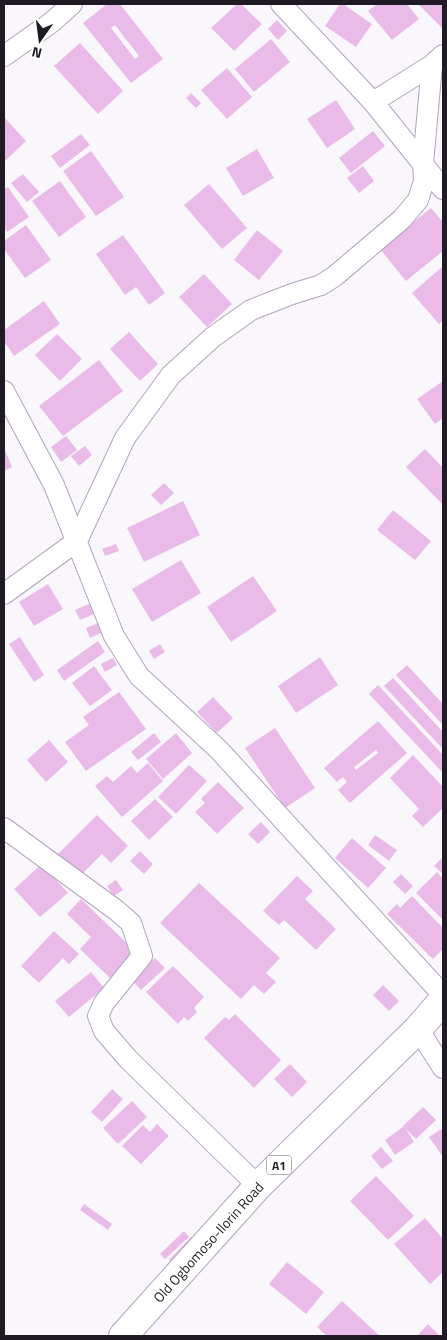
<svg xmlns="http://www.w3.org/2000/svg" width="447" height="1340" font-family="'Titillium Web',sans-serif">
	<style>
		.building { fill: #eabbe8; fill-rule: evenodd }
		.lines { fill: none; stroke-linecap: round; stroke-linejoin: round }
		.street-casing { stroke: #b1a3bd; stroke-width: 22 }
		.highway-casing { stroke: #b1a3bd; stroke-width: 30 }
		.street { stroke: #fff; stroke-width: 20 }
		.highway { stroke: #fff; stroke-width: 28 }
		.labels { text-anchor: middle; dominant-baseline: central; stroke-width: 4; stroke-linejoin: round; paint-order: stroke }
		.shield { fill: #fff; stroke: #625f65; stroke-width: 1 }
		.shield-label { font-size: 12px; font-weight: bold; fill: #1f1a23 }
		.street-label { font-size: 14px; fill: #1f1a23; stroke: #fff }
	</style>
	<rect width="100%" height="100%" fill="#f9f7fc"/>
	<path class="building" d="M107,4h13l43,55 -32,24 -48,-60zM115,25l24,31 -4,3 -24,-31z
		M237,4h4l21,20 -28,27 -23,-23z
		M340,4h3l29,20 -16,23 -31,-21z
		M377,4h30l12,15 -27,21 -24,-29z
		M418,4h25v25z
		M277,20l10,11 -9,9 -10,-11z
		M271,39l19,23 -36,30 -19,-23z
		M80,43l43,48 -25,23 -44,-48z
		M227,68l25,29 -25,22 -26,-29z
		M191,93l10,10 -5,5 -10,-10z
		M336,100l19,29 -28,19 -20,-29z
		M4,117l22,24 -22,21z
		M373,131l12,15 -34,27 -12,-15z
		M81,134l9,11 -30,23 -9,-12z
		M257,149l17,29 -31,18 -17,-28z
		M91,151l33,46 -28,19 -33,-45z
		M363,166l11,15 -15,12 -12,-15z
		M23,174l16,18 -12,10 -16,-19z
		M60,181l26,36 -27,20 -27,-36z
		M209,184l38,44 -25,21 -38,-44z
		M8,187l21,30 -22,15 -3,-5v-38z
		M431,208l12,14v29l-37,30 -26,-32z
		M26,225l25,35 -26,18 -21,-29v-8z
		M257,230l26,21 -24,29 -25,-20z
		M123,235l42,58 -16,12 -13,-18 -11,8 -29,-41z
		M443,266v54l-4,4 -27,-31z
		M204,274l28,30 -25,23 -28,-30z
		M44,301l16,23 -46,32 -8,-12 -2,2v-16z
		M129,332l29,32 -18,17 -30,-32z
		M57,334l25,25 -22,22 -25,-26z
		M99,360l24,31 -60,45 -24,-30z
		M443,381v37l-8,6 -18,-25z
		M66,436l11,14 -16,12 -10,-15z
		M85,446l7,9 -13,11 -8,-10z
		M4,448l8,19 -8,4z
		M425,449l18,19v37l-37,-38z
		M164,483l10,10 -13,12 -10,-10z
		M183,501l17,34 -56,27 -17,-34z
		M393,510l38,31 -16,19 -38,-30z
		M116,544l3,7 -14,5 -3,-7z
		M181,560l20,33 -49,29 -20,-33z
		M253,576l24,35 -46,31 -24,-35z
		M48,584l15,25 -29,17 -15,-24z
		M91,603l5,10 -16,7 -5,-10z
		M98,623l5,9 -13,6 -4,-10z
		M20,637l24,38 -10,7 -25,-38z
		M98,641l7,11 -41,29 -7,-11z
		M160,644l5,8 -11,7 -5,-8z
		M320,657l18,28 -42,28 -18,-27z
		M113,658l4,7 -12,7 -4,-8z
		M407,665l36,39v21l-47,-50z
		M94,666l18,24 -22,16 -18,-23z
		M393,678l50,54v17l-59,-63z
		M378,685l65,70v18l-74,-79z
		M119,692l27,37 -60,42 -21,-29 24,-17 -6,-8z
		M213,697l20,21 -16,15 -20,-21z
		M378,721l29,32 -57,50 -12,-13 9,-8 -4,-5 -6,5 -13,-14zM376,750l2,3 -22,17 -2,-3z
		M275,728l40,60 -30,20 -40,-60z
		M154,733l7,9 -23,18 -7,-8z
		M176,733l16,20 -29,26 -17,-20z
		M49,740l19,22 -22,20 -19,-22z
		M413,755l30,32v21l-20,19 -11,-11 7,-7 -29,-31z
		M148,763l15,18 -41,36 -27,-31 12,-10 6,6 18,-16 6,7z
		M189,765l18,16 -31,33 -18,-17z
		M218,782l26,26 -27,26 -22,-22 10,-9 -4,-4z
		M155,799l18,18 -24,23 -18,-19z
		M97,815l31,31 -17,17 -9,-9 -24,24 -22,-22z
		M261,822l9,10 -12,12 -10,-10z
		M375,835l22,15 -8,11 -21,-16z
		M352,838l34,30 -18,20 -33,-30z
		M140,851l13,13 -9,10 -14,-13z
		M443,857v17l-9,-8z
		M42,864l26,29 -28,24 -26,-28z
		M437,872l6,7v41l-27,-27z
		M401,874l12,12 -8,8 -12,-12z
		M297,876l16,15 -8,8 31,30 -20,21 -32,-30 -5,5 -16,-14z
		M116,880l7,10 -9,6 -7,-10z
		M199,883l81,75 -14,15 10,9 -12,12 -10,-9 -13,14 -81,-76z
		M412,896l31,32v21l-10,10 -46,-45 10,-10 3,4z
		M81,899l55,53 -26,26 -30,-29 11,-12 -24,-23z
		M54,931l25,23 -10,10 -6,-6 -24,25 -18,-17z
		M155,958l10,10 -24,22 -10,-11z
		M173,966l31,31 -10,11 3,4 -9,9 -4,-4 -6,7 -32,-32z
		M91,972l13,16 -35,29 -14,-16z
		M383,985l16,16 -10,10 -16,-16z
		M235,1014l46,46 -27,28 -50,-50 21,-21 4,3z
		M290,1064l17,18 -15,15 -18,-18z
		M112,1089l11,10 -21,23 -11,-10z
		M132,1101l15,16 -29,27 -15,-16z
		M423,1107l13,13 -20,19 -13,-13z
		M157,1124l12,12 -28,28 -19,-18 21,-21 7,7z
		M404,1126l10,16 -19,13 -10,-15z
		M443,1128v29l-14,-20z
		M381,1147l12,14 -11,8 -11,-13z
		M376,1176l38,40 -26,24 -38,-39z
		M84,1204l28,20 -4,6 -28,-20z
		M425,1218l18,21v33l-13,12 -36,-40z
		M184,1231l5,6 -24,22 -5,-5z
		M191,1237l6,6 -22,23 -6,-6z
		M287,1262l37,30 -18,22 -37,-30z
		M342,1301l38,35h-53l-10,-9z
		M428,1324l12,12h-23z"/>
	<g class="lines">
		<g class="street-casing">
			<path id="street" d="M281,4l92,98 70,87
				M4,56l48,-34 20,-18
				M373,102l59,-37 11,-10
				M4,391l50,94 60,151 25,40 80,74 224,245
				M4,594l73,-53 48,-103 46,-63 42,-38 38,-27 41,-16 29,-9 14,-9 67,-57 16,-19 6,-19 -1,-18 9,-98
				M4,828l112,82 15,13 11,33 -38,47 -6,13 6,15 24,28 130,127
				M418,1029l25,39"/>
		</g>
		<g class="highway-casing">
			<path id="highway" d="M123,1336l135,-150 160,-157 25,-29"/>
		</g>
		<use href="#street" class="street"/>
		<use href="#highway" class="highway"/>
	</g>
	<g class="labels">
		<rect class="shield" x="266.5" y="1155.5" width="25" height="19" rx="4"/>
		<g class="shield-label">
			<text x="279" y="1165">A1</text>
		</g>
		<g class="street-label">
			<text transform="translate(208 1242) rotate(-48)">Old Ogbomoso-Ilorin Road</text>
		</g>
	</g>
	<rect width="447" height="1340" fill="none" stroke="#1f1a23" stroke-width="10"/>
	<g transform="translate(40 40) rotate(194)" stroke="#ffffff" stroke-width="4" paint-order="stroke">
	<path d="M0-4L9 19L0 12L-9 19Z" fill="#1f1a23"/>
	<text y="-8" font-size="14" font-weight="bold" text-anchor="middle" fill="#1f1a23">N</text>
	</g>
</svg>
